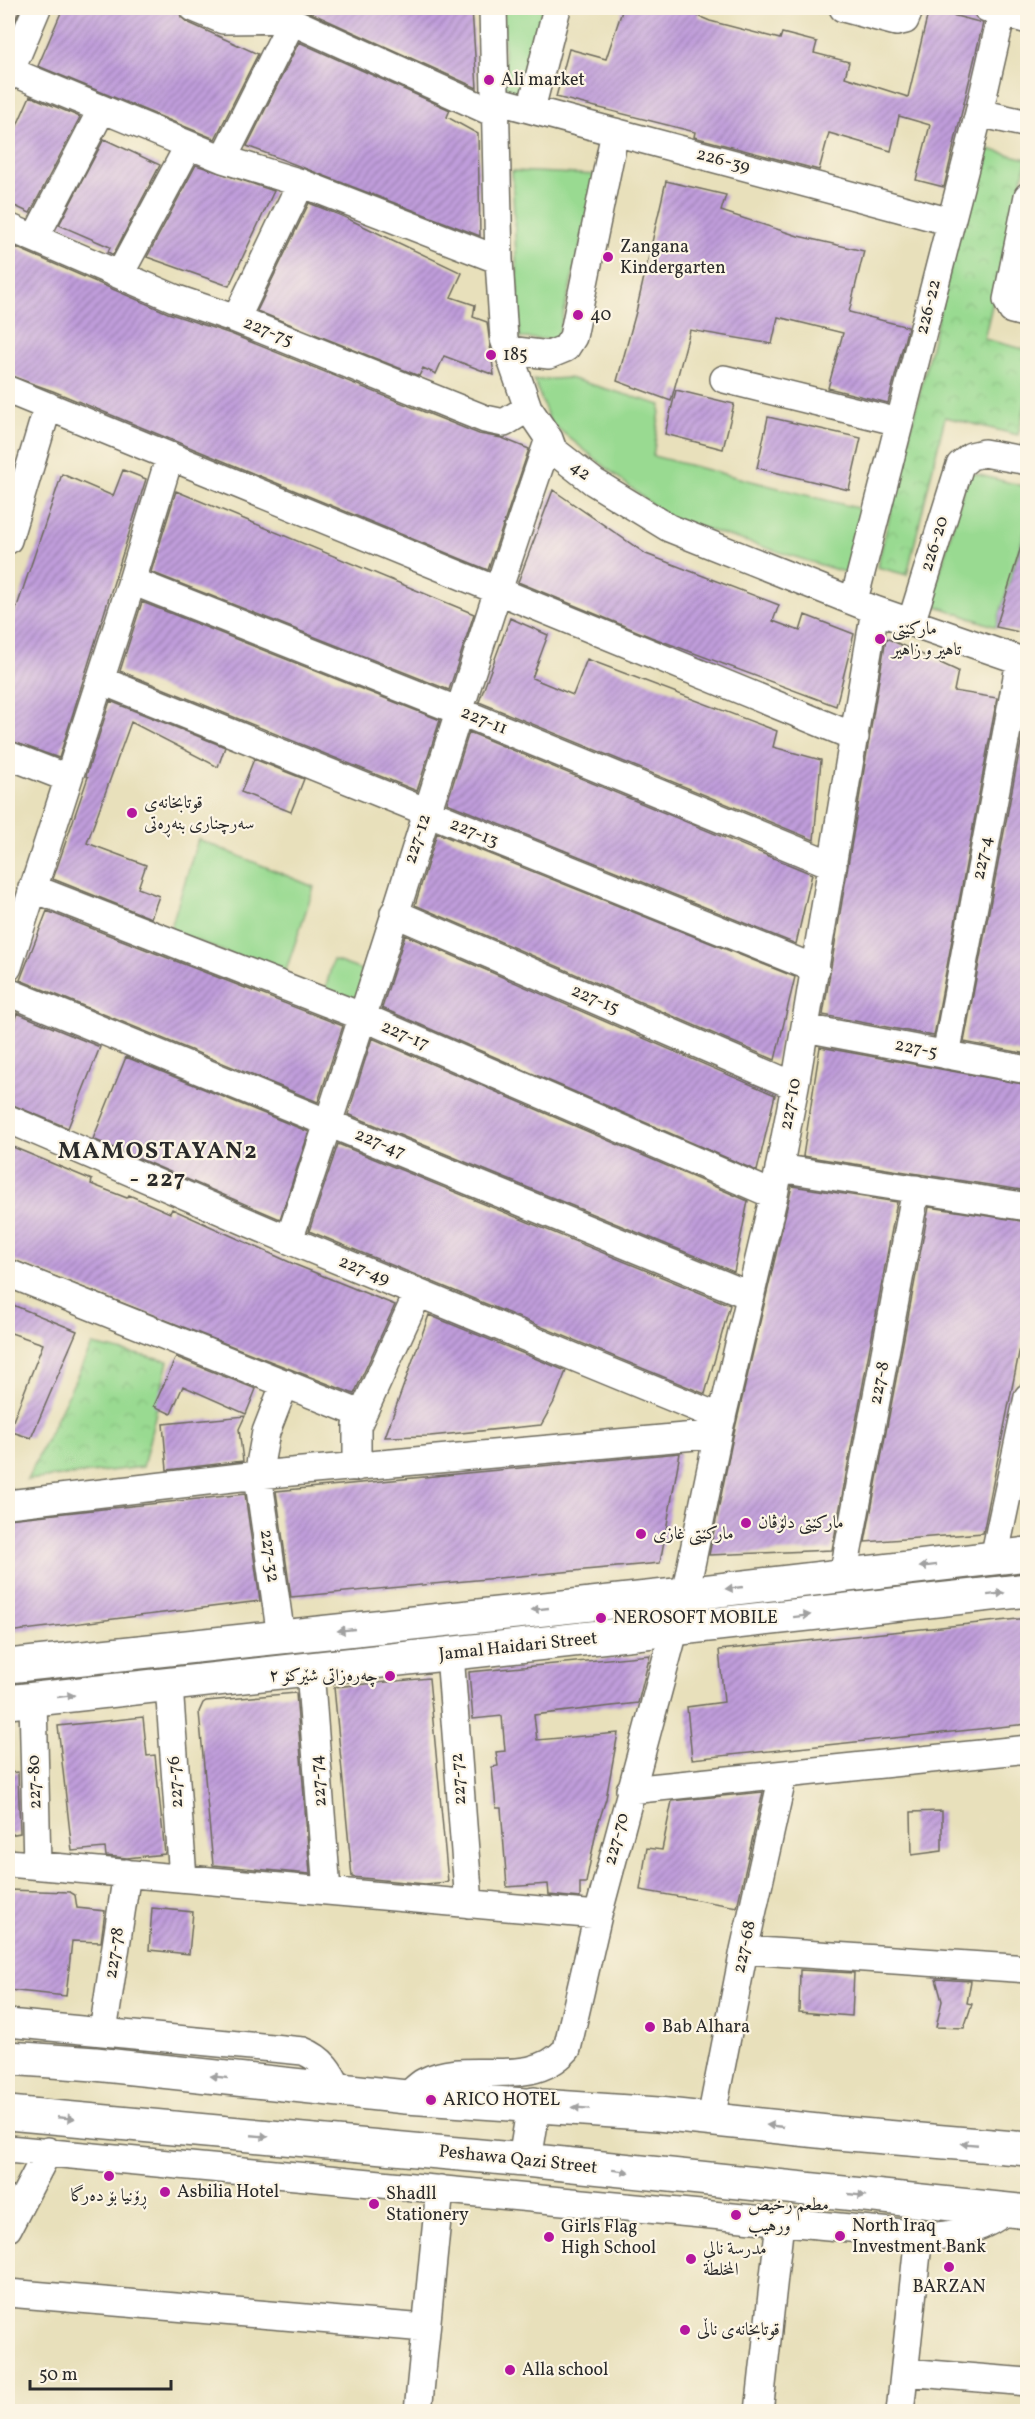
<svg xmlns="http://www.w3.org/2000/svg" width="1035" height="2419" font-family="Vollkorn,Amiri,serif">
	<style>
		.grass { fill: #99da91; stroke: #62825e; stroke-width: 1.5 }
		.park { fill: url(#park-crowns); stroke: #62825e; stroke-width: 1.5 }
		.building { fill: url(#building-hatch) }
		.lines { fill: none; stroke-linecap: round; stroke-linejoin: round }
		.minor-casing { stroke: #6d6a5d; stroke-width: 30 }
		.major-casing { stroke: #6d6a5d; stroke-width: 36 }
		.highway-casing { stroke: #6d6a5d; stroke-width: 36 }
		.minor { stroke: #fff; stroke-width: 27 }
		.major { stroke: #fff; stroke-width: 33 }
		.highway { stroke: #fff; stroke-width: 33 }
		.oneway { fill: #a0a0a0 }
		.poi-dot { fill: #b5179e; stroke: #fcf5e5; stroke-width: 2 }
		.labels { text-anchor: middle; dominant-baseline: central; stroke-width: 4.5; stroke-linejoin: round; paint-order: stroke }
		.poi-label { font-size: 18px; fill: #2b2b2b; stroke: #fcf5e5; text-anchor: start }
		.street-label { font-size: 18px; fill: #2b2b2b; stroke: #fcf5e5 }
		.district-label { font-size: 24px; font-weight: bold; letter-spacing: 1.5px; fill: #2b2b2b; stroke: #fcf5e5 }
	</style>
	<defs>
		<pattern id="park-crowns" width="20" height="18" patternUnits="userSpaceOnUse" patternTransform="scale(1.5)"><rect width="20" height="18" fill="#99da91"/><path d="M2 6a3 3 0 1 1 6 0M12 15a3 3 0 1 1 6 0" fill="none" stroke="#84bb7d"/></pattern>
		<pattern id="building-hatch" width="6" height="6" patternUnits="userSpaceOnUse" patternTransform="scale(1.5)"><rect width="6" height="6" fill="#c09ddb"/><path d="M-1 1l2-2M0 6l6-6M5 7l2-2" fill="none" stroke="#9c80b2"/></pattern>
	</defs>
	<rect width="100%" height="100%" fill="#fcf5e5"/>
	<filter id="ink" filterUnits="userSpaceOnUse"><feTurbulence type="fractalNoise" baseFrequency=".0167" numOctaves="2"/><feDisplacementMap in="SourceGraphic" scale="12" xChannelSelector="R" yChannelSelector="G"/><feConvolveMatrix kernelMatrix="1 2 1 2 8 2 1 2 1" color-interpolation-filters="sRGB"/></filter>
	<filter id="wash" filterUnits="userSpaceOnUse"><feTurbulence type="fractalNoise" baseFrequency=".008" numOctaves="4" result="noise"/><feDisplacementMap in="SourceGraphic" scale="24" xChannelSelector="R" yChannelSelector="G"/><feGaussianBlur stdDeviation="1.35" result="paint"/><feColorMatrix in="noise" values="0 0 0 0 0 0 0 0 0 0 0 0 0 0 0 0 0 1.4 0 .05"/><feComposite in="paint" operator="in"/></filter>
	<g filter="url(#wash)">
		<rect width="100%" height="100%" fill="#e8e0bb"/>
		<path class="grass" d="M503,8h45l-23,91 -20,-6z
			M512,171l86,4 -41,165 -37,-2z
			M569,378l92,27 -8,51 212,54 -15,64 -183,-57 -117,-95 -16,-42z
			M968,472l59,15v37l-31,103 -65,-23z
			M198,839l116,48 -30,89 -114,-46z
			M333,960l34,12 -11,35 -33,-9z
			M1027,1478v51h-10z"/>
		<path class="park" d="M980,147l47,12 -43,180 43,11v47l-9,38 -73,-18 -38,158 -30,-8z
			M92,1345l76,16 -25,106 -116,13z"/>
		<g id="blocks">
			<path class="building" d="M8,8h12l-12,30z
				M63,8h116l2,9 6,5 71,32 -43,85 -177,-73z
				M300,8h172l5,80z
				M623,8h77l-2,8 12,5 70,18 2,-6 35,9 -3,11 35,9 -4,15 63,20 21,-88 54,14 -39,164 -28,-7 14,-55 -31,-9 -8,35 -62,-18 -10,37 -125,-33 1,-5 -139,-35 13,-48 37,10z
				M299,42l151,68 -3,7 31,17 2,102 -233,-90z
				M30,96l50,21 -50,96 -22,-10v-57z
				M104,139l56,26 -47,90 -5,-3 2,-5 -51,-22z
				M196,165l78,26 -45,95 -82,-29z
				M666,181l60,14 -5,16 77,25 66,15 -15,61 59,15 -20,76 -60,-15 15,-55 -65,-16 -6,27 -82,-14 -19,71 -54,-20 19,-69z
				M309,203l33,13 120,57 -11,24 24,8 -2,12 14,5 7,53 -50,-19 -8,18 -13,-6 -4,8 -162,-65z
				M8,244l160,69 63,21 248,100 23,4 27,11 -41,121 -435,-179 -45,-16z
				M676,390l58,14 -11,45 -58,-15z
				M768,417l93,21 -12,52 -92,-22z
				M123,470l23,9 -87,279 -51,-18v-107l54,-159 51,22z
				M553,490l93,64 133,51 -6,16 27,10 5,-16 49,19 -18,72 -185,-69 -133,-55z
				M176,491l298,123 -25,76 -298,-118z
				M1024,537h4v97l-32,-7z
				M142,602l298,118 -23,71 -297,-120z
				M510,618l38,17 -16,43 41,17 14,-36 190,72 -4,16 48,13 -7,80 -335,-138z
				M886,638l72,33 -4,20 43,7 -63,338 -111,-21z
				M110,701l115,46 -7,20 -87,-45 -44,121 59,22 -8,23 21,8 -8,22 -98,-39 35,-102 -2,-1z
				M1028,706v348l-64,-12z
				M469,732l343,142 -16,70 -349,-141z
				M254,759l50,20 -13,33 -50,-20z
				M437,833l358,144 -20,83 -360,-155z
				M47,911l296,115 -25,76 -298,-122z
				M405,935l370,160 -18,76 -375,-163z
				M17,1013l83,34 -32,81 -60,-25v-65z
				M372,1038l376,163 -14,71 -386,-158z
				M820,1047l208,38v106l-225,-35z
				M126,1057l183,75 -29,87 -187,-80z
				M338,1144l392,161 -25,89 -396,-163z
				M8,1145l84,35 -1,4 36,14 2,-3 41,18 2,-4 124,56 99,40 -41,89 -346,-136z
				M792,1186l105,16 -65,348 -123,5 24,-118z
				M929,1207l99,15v84l-10,52 -35,175 -118,9z
				M8,1303l69,28 -46,107 -22,-7 34,-87 -35,-12z
				M429,1315l137,56 -12,31 -13,23 -111,11 -45,1z
				M176,1357l80,32 -10,25 -63,-28 -12,28 -17,-8z
				M245,1416l-6,13 4,32 -76,9 -4,-46z
				M680,1453l-20,110 -369,34 -15,-106z
				M245,1494l15,107 -252,31v-113z
				M1028,1618v106l-336,35 -5,-52 37,-5 -5,-52z
				M650,1655l-12,48 -104,12 3,25 81,-7 -12,66 -9,28 -11,56h-6v15l-31,-3 -1,-11 -41,3 -6,-79h-5l-4,-41 6,-1 -2,-14 9,-1 -3,-35 -29,3 -4,-47z
				M429,1678l19,204 -23,2 -73,-7 -18,-190z
				M296,1693l14,181 -97,-9 -14,-153 4,-9 3,-2z
				M143,1717l4,39 8,-1 10,99 -38,4 -21,-2 -1,-8 -33,3 -14,-125z
				M18,1772l2,61 -12,2v-62z
				M763,1792l-26,115 -97,-17 7,-42 15,2 10,-49z
				M942,1811v40l-30,4 -1,-43z
				M8,1890l62,2 5,3 2,13 28,3 -4,31 -29,-1 -6,55 -58,-6z
				M152,1908l41,4 -4,42 -40,-4z
				M800,1970l54,3 -2,43 -53,-4z
				M936,1979l35,2 -4,22 5,1 -8,24 -28,-1 6,-26z"/>
		</g>
	</g>
	<g filter="url(#ink)">
		<use href="#blocks" fill-opacity="0" stroke="#6d6a5d" stroke-width="1.5"/>
		<g class="lines">
			<g class="minor-casing">
				<path id="minor" d="M194,8l29,12 64,-1 209,95
					M493,8l6,252 5,79 24,69 21,31 4,11 41,32 75,46 206,82 153,53
					M843,8l53,14 9,-2 5,-12
					M987,8l41,12
					M10,71l213,88 78,24 198,77
					M8,77l29,-69
					M495,100l456,122
					M531,109l26,-101
					M979,113l49,11
					M223,159l69,-138
					M1028,196l-21,104 5,10 16,4
					M8,227l166,71 62,21 249,100 19,4 24,-15
					M35,238l67,-129
					M120,274l69,-129
					M236,319l65,-136
					M508,350l41,5 17,-7 7,-11 42,-205
					M724,379l175,43
					M8,390l847,347
					M8,540l40,-134
					M132,581l327,130 374,154
					M854,600l125,-487 23,-100
					M911,623l49,-158 11,-9 13,-3 44,8
					M100,680l716,289
					M8,755l59,23
					M32,888l329,128 413,179
					M394,913l401,173
					M8,967l124,-386 38,-125
					M8,992l743,304
					M805,1028l223,42
					M946,1055l74,-394
					M8,1119l281,121 433,178
					M779,1168l249,39
					M289,1240c91,-265 168,-536 260,-801
					M8,1273l353,141
					M357,1467v-41l61,-133
					M8,1504l250,-29 460,-41
					M994,1558l34,-161
					M843,1576l73,-387
					M685,1594l33,-160 56,-239 21,-109 80,-476
					M281,1637l-23,-162 8,-43 19,-49
					M450,1654l19,250
					M310,1670l17,221
					M169,1686l14,192
					M33,1700l4,165
					M630,1790l398,-41
					M8,1863l590,52
					M744,1950l284,19
					M8,2023l295,28c20,8 27,20 36,39
					M103,2032l24,-159
					M406,2097c6,-5 12,-12 18,-15 46,-24 104,10 143,-33l31,-134 76,-284
					M711,2119l33,-169 39,-175
					M8,2149l927,87c28,-2 50,-9 72,-26
					M8,2228l40,-77
					M8,2293l417,35
					M905,2372l123,10
					M418,2412l22,-223
					M759,2412l21,-190
					M900,2412l19,-178"/>
			</g>
			<g class="major-casing">
				<path id="major" d="M8,1666l677,-72 343,-40
					M8,1702l1020,-112"/>
			</g>
			<g class="highway-casing">
				<path id="highway" d="M8,2058l87,6 311,33 252,17 179,19 191,16
					M8,2113l517,47 503,52
					M525,2160l9,-56"/>
			</g>
			<use href="#minor" class="minor"/>
			<use href="#major" class="major"/>
			<use href="#highway" class="highway"/>
		</g>
		<defs><path id="oneway-solid" d="M-6-.8H1V-3.2L6.5 0L1 3.2V.8H-6Z" transform="scale(1.5)"/></defs>
		<g class="oneway">
			<use href="#oneway-solid" transform="translate(928 1566) rotate(173)"/>
			<use href="#oneway-solid" transform="translate(734 1588) rotate(174)"/>
			<use href="#oneway-solid" transform="translate(996 1594) rotate(-7)"/>
			<use href="#oneway-solid" transform="translate(540 1609) rotate(174)"/>
			<use href="#oneway-solid" transform="translate(802 1616) rotate(-7)"/>
			<use href="#oneway-solid" transform="translate(346 1630) rotate(174)"/>
			<use href="#oneway-solid" transform="translate(66 1696) rotate(-6)"/>
			<use href="#oneway-solid" transform="translate(219 2077) rotate(-174)"/>
			<use href="#oneway-solid" transform="translate(581 2108) rotate(-176)"/>
			<use href="#oneway-solid" transform="translate(66 2118) rotate(5)"/>
			<use href="#oneway-solid" transform="translate(775 2126) rotate(-174)"/>
			<use href="#oneway-solid" transform="translate(260 2136) rotate(5)"/>
			<use href="#oneway-solid" transform="translate(969 2144) rotate(-175)"/>
			<use href="#oneway-solid" transform="translate(621 2171) rotate(7)"/>
			<use href="#oneway-solid" transform="translate(857 2195) rotate(6)"/>
		</g>
	</g>
	<g class="poi-dot">
		<circle cx="489" cy="80" r="6"/>
		<circle cx="608" cy="257" r="6"/>
		<circle cx="578" cy="315" r="6"/>
		<circle cx="491" cy="355" r="6"/>
		<circle cx="880" cy="639" r="6"/>
		<circle cx="132" cy="813" r="6"/>
		<circle cx="746" cy="1523" r="6"/>
		<circle cx="641" cy="1534" r="6"/>
		<circle cx="601" cy="1618" r="6"/>
		<circle cx="390" cy="1676" r="6"/>
		<circle cx="650" cy="2027" r="6"/>
		<circle cx="431" cy="2100" r="6"/>
		<circle cx="109" cy="2176" r="6"/>
		<circle cx="165" cy="2192" r="6"/>
		<circle cx="374" cy="2204" r="6"/>
		<circle cx="736" cy="2215" r="6"/>
		<circle cx="840" cy="2236" r="6"/>
		<circle cx="549" cy="2237" r="6"/>
		<circle cx="691" cy="2259" r="6"/>
		<circle cx="949" cy="2267" r="6"/>
		<circle cx="685" cy="2330" r="6"/>
		<circle cx="510" cy="2370" r="6"/>
	</g>
	<g class="labels">
		<g class="poi-label">
			<text x="501" y="80">Ali market</text>
			<text x="620" y="247">Zangana<tspan x="620" dy="21">Kindergarten</tspan></text>
			<text x="590" y="315">40</text>
			<text x="503" y="355">185</text>
			<text x="892" y="629">ماركێتی<tspan x="892" dy="21">تاهیر و زاهیر</tspan></text>
			<text x="144" y="803">قوتابخانەی<tspan x="144" dy="21">سەرچناری بنەڕەتی</tspan></text>
			<text x="758" y="1523">ماركێتی دلۆڤان</text>
			<text x="653" y="1534">ماركێتی غازی</text>
			<text x="613" y="1618">NEROSOFT MOBILE</text>
			<text x="378" y="1676" text-anchor="end">چەرەزاتی شێرکۆ ٢</text>
			<text x="662" y="2027">Bab Alhara</text>
			<text x="443" y="2100">ARICO HOTEL</text>
			<text x="177" y="2192">Asbilia Hotel</text>
			<text x="386" y="2194">Shadll<tspan x="386" dy="21">Stationery</tspan></text>
			<text x="109" y="2196" text-anchor="middle">ڕۆنیا بۆ دەرگا</text>
			<text x="748" y="2205">مطعم رخيص<tspan x="748" dy="21">ورهيب</tspan></text>
			<text x="852" y="2226">North Iraq<tspan x="852" dy="21">Investment Bank</tspan></text>
			<text x="561" y="2227">Girls Flag<tspan x="561" dy="21">High School</tspan></text>
			<text x="703" y="2249">مدرسة نالي<tspan x="703" dy="21">المخلطة</tspan></text>
			<text x="949" y="2287" text-anchor="middle">BARZAN</text>
			<text x="697" y="2330">قوتابخانەی ناڵی</text>
			<text x="522" y="2370">Alla school</text>
		</g>
		<g class="street-label">
			<text transform="translate(723 161) rotate(15)">226-39</text>
			<text transform="translate(929 307) rotate(-76)">226-22</text>
			<text transform="translate(268 332) rotate(22)">227-75</text>
			<text transform="translate(580 471) rotate(37)">42</text>
			<text transform="translate(935 544) rotate(-73)">226-20</text>
			<text transform="translate(484 721) rotate(22)">227-11</text>
			<text transform="translate(474 833) rotate(22)">227-13</text>
			<text transform="translate(418 839) rotate(-72)">227-12</text>
			<text transform="translate(983 858) rotate(-79)">227-4</text>
			<text transform="translate(595 1000) rotate(23)">227-15</text>
			<text transform="translate(405 1036) rotate(23)">227-17</text>
			<text transform="translate(916 1049) rotate(11)">227-5</text>
			<text transform="translate(791 1104) rotate(-79)">227-10</text>
			<text transform="translate(380 1144) rotate(22)">227-47</text>
			<text transform="translate(364 1271) rotate(22)">227-49</text>
			<text transform="translate(880 1383) rotate(-79)">227-8</text>
			<text transform="translate(269 1556) rotate(82)">227-32</text>
			<text transform="translate(518 1647) rotate(-6)">Jamal Haidari Street</text>
			<text transform="translate(459 1779) rotate(-94)">227-72</text>
			<text transform="translate(319 1781) rotate(-95)">227-74</text>
			<text transform="translate(35 1782) rotate(-92)">227-80</text>
			<text transform="translate(176 1782) rotate(-94)">227-76</text>
			<text transform="translate(617 1839) rotate(-75)">227-70</text>
			<text transform="translate(745 1947) rotate(-78)">227-68</text>
			<text transform="translate(115 1953) rotate(-82)">227-78</text>
			<text transform="translate(518 2160) rotate(6)">Peshawa Qazi Street</text>
		</g>
		<g class="district-label">
			<text x="158" y="1152">MAMOSTAYAN2<tspan x="158" dy="28">- 227</tspan></text>
		</g>
	</g>
	<rect width="1035" height="2419" fill="none" stroke="#fcf5e5" stroke-width="30"/>
	<path d="M30 2380v9h141v-9" fill="none" stroke="#2b2b2b" stroke-width="3"/>
	<text x="39" y="2380" font-size="18" fill="#2b2b2b" stroke="#fcf5e5" stroke-width="4.5" paint-order="stroke">50 m</text>
</svg>
